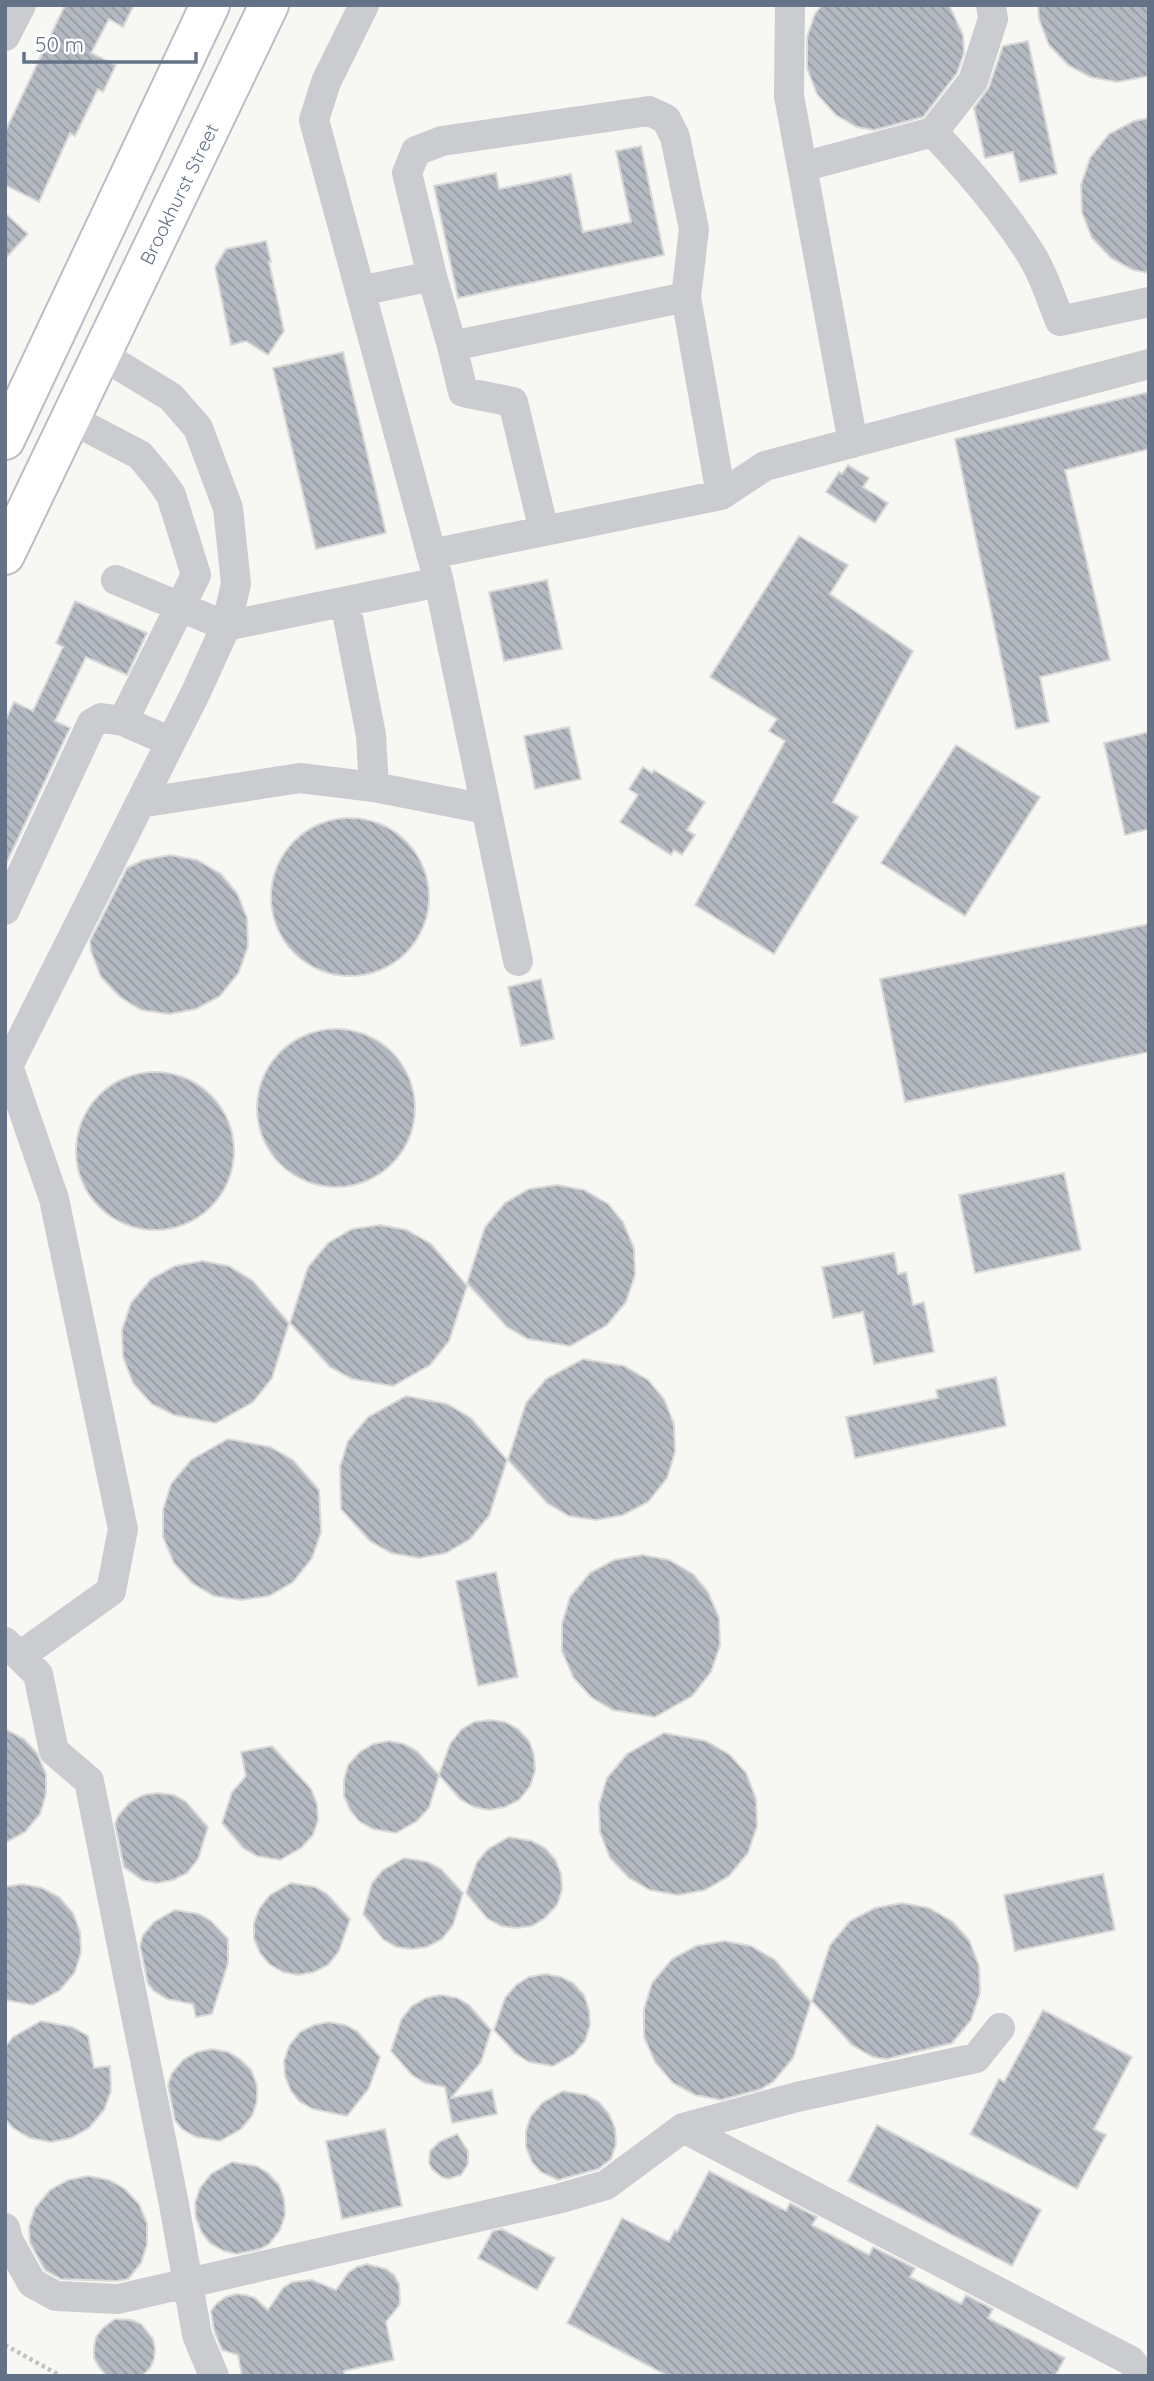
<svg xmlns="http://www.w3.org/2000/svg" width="1154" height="2381" font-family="Quicksand,sans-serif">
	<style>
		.building { fill: url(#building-back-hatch); stroke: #d9d9d7; stroke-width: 2 }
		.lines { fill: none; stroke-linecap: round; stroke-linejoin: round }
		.major-casing { stroke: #babdc2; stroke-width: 42 }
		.path { stroke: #c0c2c5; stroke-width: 4.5; stroke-dasharray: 3.5 3.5; stroke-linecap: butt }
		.minor { stroke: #caccd0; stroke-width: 30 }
		.major { stroke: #fff; stroke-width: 38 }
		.labels { text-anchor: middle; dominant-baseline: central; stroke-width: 7; stroke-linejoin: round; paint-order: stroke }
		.street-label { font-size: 19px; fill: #647288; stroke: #fff }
	</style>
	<defs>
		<pattern id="building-back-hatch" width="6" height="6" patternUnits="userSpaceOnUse" patternTransform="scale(1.75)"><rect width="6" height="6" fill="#b4b9c1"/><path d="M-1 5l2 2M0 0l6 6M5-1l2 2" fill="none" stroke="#969ba3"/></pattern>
	</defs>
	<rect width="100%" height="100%" fill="#f7f8f4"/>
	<path class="building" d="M65,5h69l-11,22 -14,-8 -18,34 25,12 -13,27 -5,-3 -23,47 -5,-3 -31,69 -34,-17v-53z
		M822,5h127l14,30 1,18 -7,20 -34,44 -49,13 -17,-3 -21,-12 -19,-21 -10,-26v-31l8,-23z
		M1038,5h111v71l-32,6 -27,-5 -22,-12 -19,-20 -10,-26z
		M1028,41l29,133 -37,8 -7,-30 -28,6 -11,-50 15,-21 14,-41z
		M1149,118v155l-16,-3 -22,-12 -19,-20 -10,-26 -1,-27 9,-27 19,-24 25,-13z
		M641,146l23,109 -206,43 -24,-112 62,-13 3,16 72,-15 12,58 48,-10 -15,-71z
		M5,213l23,21 -23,25z
		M266,241l5,21h-2l15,69 -16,24 -22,-14 -15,4 -16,-78 11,-18z
		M343,352l43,181 -70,16 -43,-181z
		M1149,392v57l-84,21 45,190 -70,17 9,45 -33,7 -61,-290z
		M848,465l21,13 -6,9 25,16 -13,20 -49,-31 13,-20 3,2z
		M799,536l49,29 -18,29 83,57 -80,151 25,15 -84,137 -79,-49 90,-164 -16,-10 8,-12 -67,-42z
		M547,580l15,69 -58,12 -15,-69z
		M75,601l72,32 -20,42 -41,-18 -31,64 15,7 -65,138v-145l9,-19 19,9 30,-64 -7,-4z
		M569,727l12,52 -46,10 -11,-53z
		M1149,732v97l-24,6 -21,-92z
		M956,745l84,52 -75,119 -84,-53z
		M643,767l9,6 2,-3 51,32 -18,28 8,5 -13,20 -8,-5 -3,5 -51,-33 18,-27 -9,-6z
		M271 897a79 79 0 1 1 158 0a79 79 0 1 1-158 0Z
		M170,855l27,5 24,14 16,19 10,25 1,28 -9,26 -19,24 -24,13 -27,5 -28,-4 -21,-13 -19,-20 -10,-26 -1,-10 37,-73 16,-8z
		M1149,924v128l-244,50 -25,-123z
		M541,979l13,60 -33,7 -13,-59z
		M257 1108a79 79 0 1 1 158 0a79 79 0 1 1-158 0Z
		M76 1151a79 79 0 1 1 158 0a79 79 0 1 1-158 0Z
		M1064,1173l17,77 -106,23 -16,-78z
		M557,1185l27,5 24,14 15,18 11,26 1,27 -9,27 -19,23 -37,21 -42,-7 -21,-12 -40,-44 18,-56 20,-24 24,-14z
		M380,1225l27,5 24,14 36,42 -18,55 -19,24 -37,21 -41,-7 -22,-12 -40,-44 18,-56 20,-24 24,-14z
		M894,1253l4,21 8,-2 7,33 11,-3 10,50 -60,12 -11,-52 -30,6 -11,-51z
		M202,1261l27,5 24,15 36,42 -17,55 -19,24 -37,21 -42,-8 -22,-11 -19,-21 -10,-26 -1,-27 9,-27 20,-24 24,-13z
		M583,1359l41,7 24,14 16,19 10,25 1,28 -8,26 -19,24 -25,13 -27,5 -27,-4 -22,-13 -39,-43 18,-57 20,-24z
		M996,1377l10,49 -151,32 -9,-41 92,-19 -2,-8z
		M406,1396l41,8 24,14 36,42 -18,56 -19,23 -24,14 -27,5 -28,-5 -21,-12 -29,-32 -1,-42 8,-26 20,-24z
		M228,1439l42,8 23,13 26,30 2,42 -9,26 -19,24 -24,14 -28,4 -27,-4 -22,-13 -18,-20 -11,-26v-27l8,-26 20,-24z
		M642,1555l27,5 24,14 15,18 11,26 1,27 -9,27 -19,24 -37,21 -42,-7 -22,-13 -18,-20 -11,-26v-27l8,-27 20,-24 24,-13z
		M496,1572l22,105 -40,9 -22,-105z
		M490,1720l15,2 13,7 11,12 5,14 1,16 -5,15 -11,14 -14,7 -16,3 -15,-3 -14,-8 -21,-24 11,-31 11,-14 13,-8z
		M5,1729l19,10 13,14 9,21v20l-6,20 -15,18 -20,11z
		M664,1733l42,8 24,14 16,18 10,26 1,27 -9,27 -19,23 -24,14 -27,5 -28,-5 -21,-12 -19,-20 -10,-26 -1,-27 8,-27 20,-24z
		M389,1741l15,3 13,7 22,24 -10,33 -12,13 -21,12 -23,-4 -14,-8 -9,-11 -6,-14v-16l4,-15 12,-13 13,-8z
		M272,1746l39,43 6,15 1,16 -5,15 -12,13 -21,12 -23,-4 -14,-8 -21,-25 10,-31 14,-16 -5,-24z
		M158,1793l16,2 12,7 22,25 -10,32 -11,14 -14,7 -16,3 -15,-3 -18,-13 -9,-43 3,-8 11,-13 14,-8z
		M509,1837l23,4 13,7 10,11 6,15 1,16 -5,15 -12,13 -13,8 -16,2 -15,-2 -14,-8 -21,-25 11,-31 11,-13z
		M404,1858l24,4 13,7 22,24 -10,32 -11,14 -15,8 -15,2 -16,-2 -13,-8 -20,-25 9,-31 11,-13z
		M1103,1874l12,56 -100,21 -11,-56z
		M291,1883l24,4 12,7 23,25 -11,32 -11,14 -14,7 -16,3 -15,-3 -14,-8 -9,-11 -6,-14v-16l5,-14 11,-14z
		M22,1884l20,4 17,9 14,16 7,19 1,20 -6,20 -15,18 -27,15 -28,-5v-113z
		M902,1903l27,5 24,14 16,18 10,26 1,27 -9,27 -19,23 -65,16 -14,-2 -21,-12 -40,-44 18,-56 20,-24 25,-13z
		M175,1910l24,4 12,7 17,18v24l-16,51 -16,3 -3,-13 -26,-5 -13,-8 -6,-7 -8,-38 3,-11 11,-13z
		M724,1941l27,5 24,14 36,42 -18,56 -19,23 -13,8 -40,11 -26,-5 -22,-12 -18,-21 -11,-25v-28l8,-26 20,-24 24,-13z
		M545,1974l16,3 12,6 11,12 5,15 1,15 -5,16 -11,13 -21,12 -24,-4 -14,-9 -21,-23 11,-32 11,-13 13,-8z
		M441,1995l16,3 12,7 22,25 -10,32 -30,36 41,-8 5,24 -45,9 -7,-36 -20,-4 -13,-8 -21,-24 10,-31 11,-14 14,-8z
		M1043,2010l89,47 -38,72 12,6 -29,54 -107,-55 29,-55 5,3z
		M41,2021l31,6 16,9 6,32 16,-2 1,25 -7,19 -15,18 -18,10 -20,4 -21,-4 -17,-10 -8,-9v-72l8,-10z
		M329,2022l16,3 12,6 23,26 -11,31 -22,28 -34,-7 -14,-8 -8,-10 -6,-15 -1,-15 5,-15 11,-14 14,-7z
		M212,2049l16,3 12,7 11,11 6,15v16l-5,15 -11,13 -21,12 -24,-4 -14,-8 -7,-9 -7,-35 4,-12 11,-13 14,-8z
		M563,2091l23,4 13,7 10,12 6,14 1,16 -5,15 -13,10 -40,11 -17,-8 -9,-10 -6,-15v-16l5,-15 11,-13z
		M877,2125l164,85 -29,56 -164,-85z
		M385,2129l17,77 -60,13 -16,-78z
		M457,2134l11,17v13l-7,11 -13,4 -6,-2 -10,-8 -3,-6 1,-12 9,-9z
		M232,2162l24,4 12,7 11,12 5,14 1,16 -5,15 -11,14 -9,5 -23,5 -13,-3 -14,-8 -8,-10 -6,-15 -1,-15 5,-15 11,-14z
		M709,2171l77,40 4,-8 27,14 -5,8 57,30 4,-8 42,21 -5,9 51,27 5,-9 27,14 -5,9 77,40 -10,18h-387l-101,-53 55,-105 47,24 6,-12 2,2z
		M88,2176l21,4 16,9 14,15 8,19v21l-6,19 -13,16 -12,2 -55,-2 -16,-9 -15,-27 -1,-16 6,-19 15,-18 18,-10z
		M502,2229l53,29 -18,32 -59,-32 15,-27z
		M367,2264l19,5 8,6 5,9 1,20 -14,18 8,38 -50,11 1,5h-103l-4,-21 -16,-5 -8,-20 -3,-19 6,-8 9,-6 10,-3 10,1 9,3 13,12 15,-22 9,-6 20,-2 24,10 12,-17 9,-6z
		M115,2319l17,1 9,4 12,15 2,10 -1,10 -4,9 -8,8h-35l-8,-9 -5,-9v-11l2,-10 7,-9z"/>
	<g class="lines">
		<g class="major-casing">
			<path id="major" d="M5,440l205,-435
				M5,555l264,-550"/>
		</g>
		<path class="path" d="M5,2345l56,31"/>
		<path class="minor" d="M364,5l-38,77 -12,38 125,462 79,379
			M790,5l-1,91 64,347
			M5,36l16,-31
			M933,132l40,-51 20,-62 -2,-14
			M802,167l131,-35c36,39 71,79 99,124 12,19 19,43 28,65l89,-19
			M360,291l72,-15 -25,-103 9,-22 26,-10 207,-30 17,8 9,18 19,92 -8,68 -234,49 -20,-70
			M452,346l11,46 50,10 31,129
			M71,419l69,36 19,23 12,17 25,80 -73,146 48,21
			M721,495l44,-29 384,-102
			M431,554l290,-59 -35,-198
			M116,580l110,46 213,-44
			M345,602l26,133 3,52
			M140,803l160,-25 74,9 112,22
			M5,910l87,-187 9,-5 22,3
			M5,1065l3,1 46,133 69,330 -12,62 -91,65
			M5,1072l191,-380 30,-66 10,-42 -8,-76 -30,-80 -27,-31 -69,-42
			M5,1642l33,32 16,77 35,30 84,418 15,84 -70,16 -62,-3 -24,-13 -24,-43 -3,-12
			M683,2128l448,233 11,15
			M214,2376l-17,-41 -9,-52 373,-85 45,-13 77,-57 114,-31 179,-39 24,-30"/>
		<use href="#major" class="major"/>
	</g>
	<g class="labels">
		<g class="street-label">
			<text transform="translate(179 194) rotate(-64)">Brookhurst Street</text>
		</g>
	</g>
	<rect width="1154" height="2381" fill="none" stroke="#647288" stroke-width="14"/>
	<path d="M24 52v10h172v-10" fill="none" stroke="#647288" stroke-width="3.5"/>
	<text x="35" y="52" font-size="21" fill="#647288" stroke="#ffffff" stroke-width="5" paint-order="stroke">50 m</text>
</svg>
